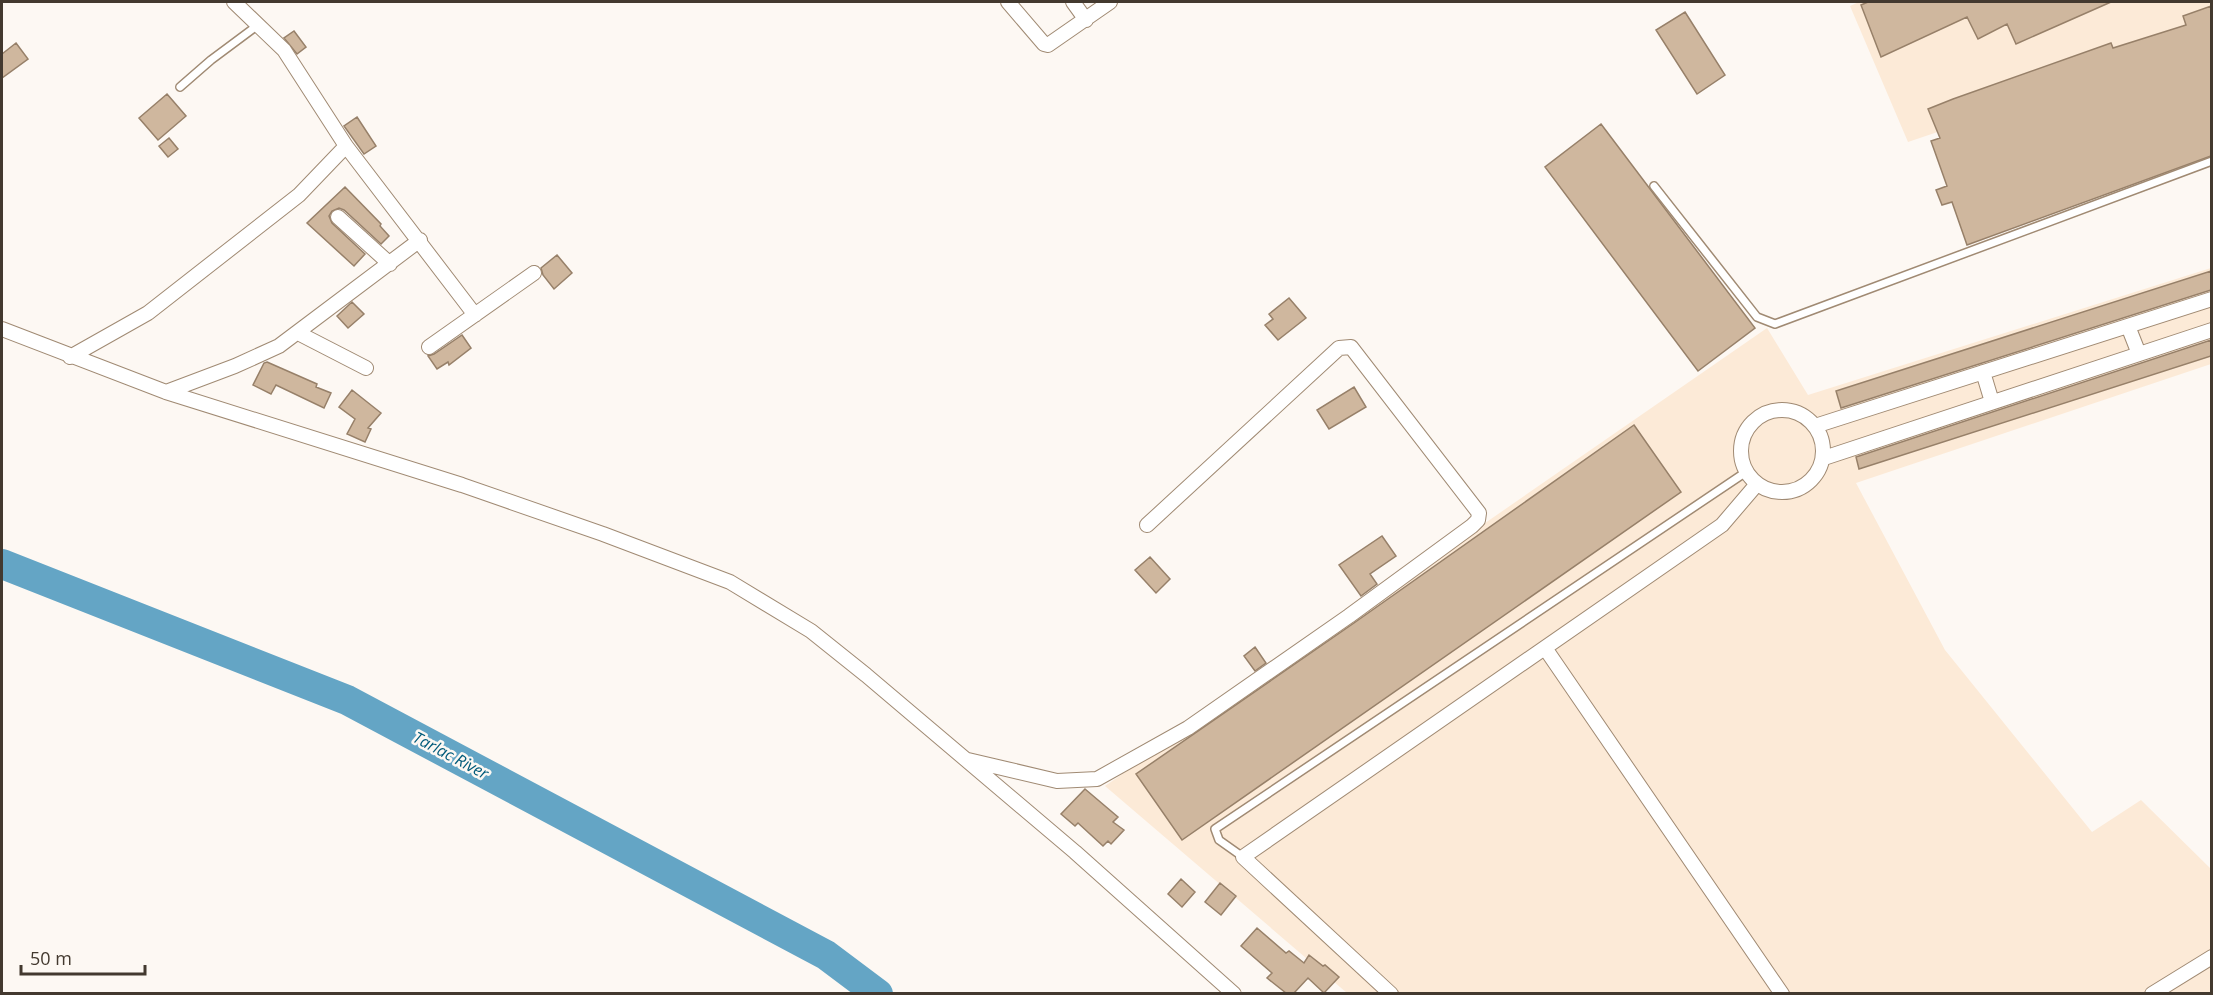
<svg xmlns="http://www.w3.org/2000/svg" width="2213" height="995" font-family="'Open Sans',sans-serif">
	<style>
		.built { fill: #fcead7 }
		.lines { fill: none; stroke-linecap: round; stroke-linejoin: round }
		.river { stroke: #64a5c5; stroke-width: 30 }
		.building { fill: #cfb79e; stroke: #978069; stroke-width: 1.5 }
		.service-casing { stroke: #a08a73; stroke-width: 10 }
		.minor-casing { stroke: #a08a73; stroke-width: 16 }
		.service { stroke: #fff; stroke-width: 7 }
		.minor { stroke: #fff; stroke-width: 14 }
		.labels { text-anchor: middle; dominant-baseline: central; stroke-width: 5; stroke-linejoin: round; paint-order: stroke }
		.water-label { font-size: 16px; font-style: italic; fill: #005a7a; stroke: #fdf8f3 }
	</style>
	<rect width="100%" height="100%" fill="#fdf8f3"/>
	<path class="built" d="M1859,2h352v38l-303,102 -58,-136z
		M2211,268v96l-355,119 89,167 147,182 49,-32 70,69v124h-864l-242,-207 662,-458 41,67z"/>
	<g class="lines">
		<path class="river" d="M2,564l345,136 479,255 52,39"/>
	</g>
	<path class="building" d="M1868,2h243l-95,42 -9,-20 -29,15 -11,-22 -86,40 -20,-52z
		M2211,6v150l-244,89 -15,-43 -10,3 -6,-15 11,-4 -16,-45 9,-3 -12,-29 25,-10 158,-56 2,5 73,-23 -3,-9z
		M1685,12l40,63 -28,19 -41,-64z
		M294,31l12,16 -9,7 -13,-16z
		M16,43l12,16 -26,19v-24z
		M167,94l19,22 -28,24 -19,-22z
		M357,117l19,29 -12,8 -20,-28z
		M1601,124l154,204 -57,43 -153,-204z
		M169,138l9,11 -10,8 -9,-11z
		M345,187l36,37 -1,2 9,10 -8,8 -37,-34 -5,-2 -7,3 -3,5 3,7 33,31 -11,12 -47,-43z
		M557,255l15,18 -18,16 -11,-14 -2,-7z
		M2211,271v19l-370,118 -5,-17z
		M1289,298l17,20 -28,22 -13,-15 8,-6 -4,-5z
		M352,302l12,12 -16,14 -11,-12z
		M462,335l9,13 -22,17 -1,-3 -11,7 -9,-13 6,-2z
		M2211,340v16l-352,113 -3,-12z
		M267,362l50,22 -1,3 15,6 -7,15 -48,-23 -5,9 -18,-9 11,-22z
		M1354,387l12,20 -37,22 -12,-19z
		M352,390l29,23 -13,15 3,1 -6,13 -18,-8 8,-15 -16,-12z
		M1634,425l47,67 -499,348 -46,-66 218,-151z
		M1382,536l14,20 -26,18 7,10 -16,12 -22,-31z
		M1150,557l20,22 -14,14 -21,-23z
		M1255,647l11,16 -11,8 -11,-15z
		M1085,789l33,28 -5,5 11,8 -13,14 -3,-3 -5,5 -25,-23 -3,3 -14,-12z
		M1181,879l14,13 -13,15 -14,-13z
		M1220,883l16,13 -15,19 -16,-13z
		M1257,928l29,25 3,-2 15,12 5,-8 14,11 2,-1 14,12 -15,16 -16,-15 -14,15h-8l-19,-15 5,-5 -31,-27z"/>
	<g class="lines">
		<g class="service-casing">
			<path id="service" d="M180,87l31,-27 47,-35
				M1654,186l103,131 18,7 437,-163
				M1243,857l-24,-17 -4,-11 531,-357"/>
		</g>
		<g class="minor-casing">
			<path id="minor" d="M234,2l50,48 62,96 129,169
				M1008,2l36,42 4,1 62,-43
				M1073,2l13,18
				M338,217l52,47
				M2128,326l11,28
				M2,329l164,63 296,93 141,49 127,48 81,49 55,44 209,177 159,142
				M298,333l68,35
				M429,347l105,-74
				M70,357l78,-44 151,-118 47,-49
				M1983,372l9,30
				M166,392l69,-26 44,-20 141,-106
				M1741 451a41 41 0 1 1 82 0a41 41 0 1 1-82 0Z
				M1815,426l397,-127
				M1824,458l388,-128
				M1545,648l237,346
				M968,760l89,21 40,-2 91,-51 161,-112 123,-90 6,-6 1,-7 -128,-166 -12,1 -192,177
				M1391,994l-148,-137 479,-332 35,-41
				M2152,994l60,-37"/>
		</g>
		<use href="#service" class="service"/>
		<use href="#minor" class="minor"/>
	</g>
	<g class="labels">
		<g class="water-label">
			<text transform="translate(451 755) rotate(28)">Tarlac River</text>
		</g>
	</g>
	<rect width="2213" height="995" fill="none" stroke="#43392f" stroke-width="6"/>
	<path d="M21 965v9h124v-9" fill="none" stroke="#43392f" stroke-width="3"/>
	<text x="30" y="965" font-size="18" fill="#43392f" stroke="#fdf8f3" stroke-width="4.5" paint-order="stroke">50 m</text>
</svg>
